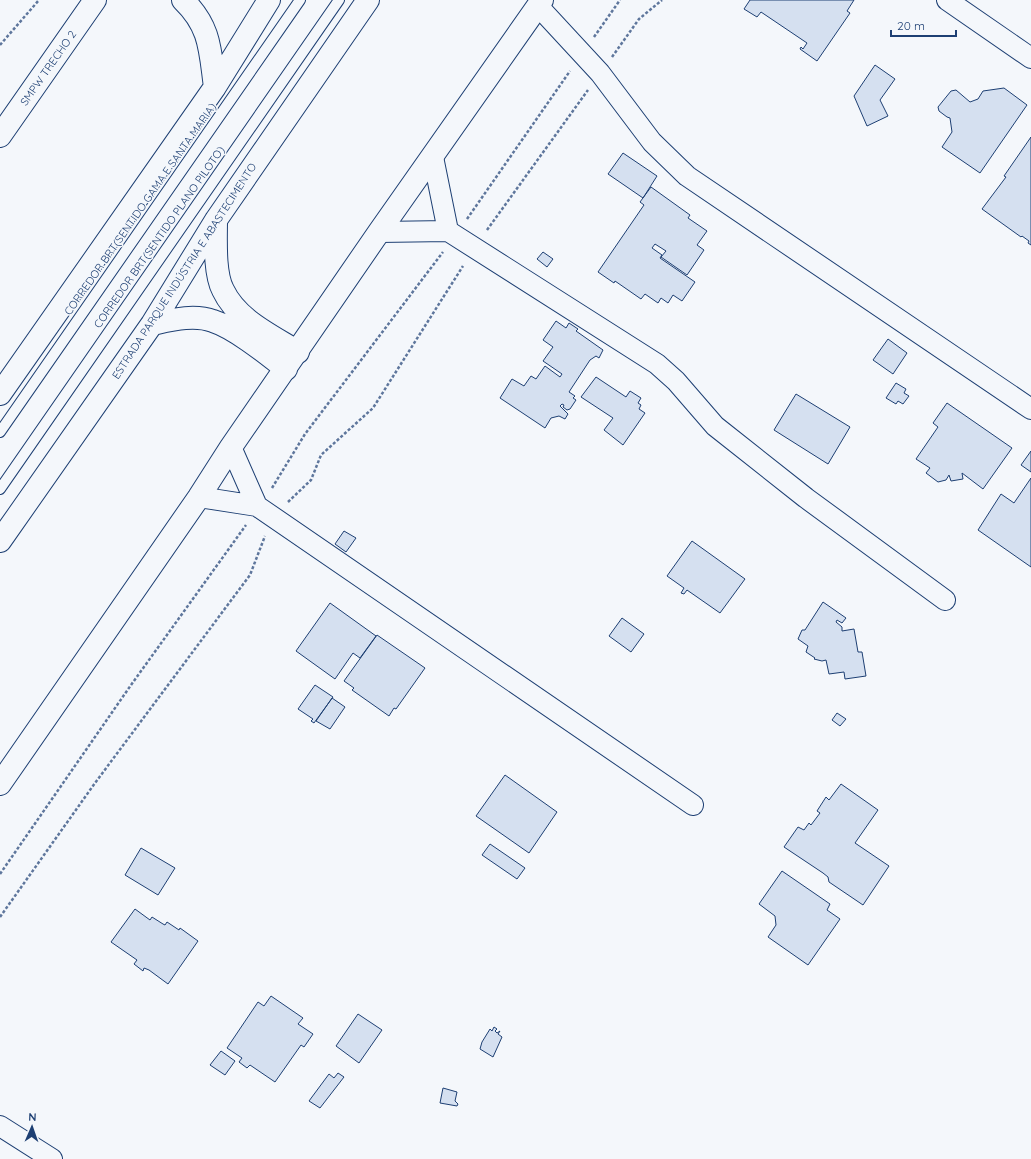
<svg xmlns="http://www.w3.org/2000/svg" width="1031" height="1159" font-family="Quicksand,sans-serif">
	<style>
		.building { fill: #d5e0f0; stroke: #1d3f73 }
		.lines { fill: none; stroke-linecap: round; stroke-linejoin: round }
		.service-casing { stroke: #1d3f73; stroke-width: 12 }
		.minor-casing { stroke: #1d3f73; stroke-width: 22 }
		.tertiary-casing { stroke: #1d3f73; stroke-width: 24 }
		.trunk-casing { stroke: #1d3f73; stroke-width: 24 }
		.path { stroke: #5e769c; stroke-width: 2.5; stroke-dasharray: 3 2; stroke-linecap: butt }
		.service { stroke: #f4f7fb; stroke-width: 10 }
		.minor { stroke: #f4f7fb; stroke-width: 20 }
		.tertiary { stroke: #f4f7fb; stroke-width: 22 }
		.trunk { stroke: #f4f7fb; stroke-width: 22 }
		.labels { text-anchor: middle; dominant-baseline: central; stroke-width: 3; stroke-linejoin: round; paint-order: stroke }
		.street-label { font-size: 11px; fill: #1d3f73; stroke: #f4f7fb }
	</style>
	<rect width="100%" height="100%" fill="#f4f7fb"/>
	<path class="building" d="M750,0h104l-7,11 3,2 -33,48 -17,-12 1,-2 2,2 4,-6 -46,-31 -4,5 -13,-8z
		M875,65l20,14 -15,21 8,16 -21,10 -13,-30z
		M1004,88l23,17 -47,68 -38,-26 10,-15 -2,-14 -3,-1 -8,-6 -1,-4 13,-16 5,-1 14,12 8,-3 5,-8z
		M1031,137v108l-3,-2 1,-2 -7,-5 -1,1 -39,-28 24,-32 -2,-1z
		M623,153l34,23 -14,22 -35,-24z
		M651,187l39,28 -2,3 19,13 -10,14 7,5 -17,25 -26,-18 5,-6 -11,-7 -3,4 10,7 -2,3 35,24 -13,19 -9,-6 -5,8 -7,-5 -3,5 -13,-9 -4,5 -26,-18 -1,2 -16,-11 46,-67 -4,-3z
		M543,252l10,7 -6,8 -10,-8z
		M556,321l10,7 3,-5 9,6 -2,2 27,19 -4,8 -3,-2 -6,4 -21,32 6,4 -2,2 3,2 -6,9 -3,1 -4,-3 1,-2 -2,-1 -2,2 8,8 -3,5 -6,-3 -8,2 -6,10 -45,-30 12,-19 12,7 7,-10 5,3 9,-13 15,11 2,-3 -19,-13 10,-14 -10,-7z
		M888,339l19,14 -14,21 -20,-14z
		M596,377l30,20 4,-6 11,7 -3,5 3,2 -2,4 6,4 -22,32 -19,-15 9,-12 -32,-21z
		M896,383l10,6 -2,4 5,3 -6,8 -5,-3 -2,3 -10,-6z
		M796,394l54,33 -22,37 -54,-34z
		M947,403l65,45 -29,41 -21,-16 1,6 -12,2 -2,-6 -3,5 -8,2 -12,-9 4,-5 -14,-9 22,-32 -5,-4z
		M1031,451v21l-10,-7z
		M1031,478v89l-53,-37 23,-36 13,9z
		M344,531l12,7 -10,14 -11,-8z
		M692,541l53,38 -25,34 -33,-23 -3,4 -3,-1 3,-5 -17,-12z
		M823,602l23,16 -4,5 -5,-3 -1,2 6,5v4l12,-2 4,23h4l4,24 -21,3 -1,-7 -15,2 -3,-14 -4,1 -8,-2 1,-1 -9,-6 2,-6 -10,-7 4,-9h3z
		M330,603l46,33 -16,22 -7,-5 -18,26 -39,-28z
		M622,618l22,16 -13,18 -22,-16z
		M377,635l48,33 -29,41 -2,-1 -5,8 -37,-26 2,-2 -10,-7z
		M315,685l18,12 -19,26 -3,-2 2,-2 -15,-10z
		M332,698l13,9 -15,22 -14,-8z
		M837,713l9,6 -6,7 -8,-6z
		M505,775l52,37 -28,41 -53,-37z
		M841,784l37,26 -23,33 34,23 -26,39 -34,-23 -1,-5 -5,-4 -39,-26 14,-20 6,3 5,-7 2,2 9,-12 -3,-2 9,-14 3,3z
		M490,844l35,24 -8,11 -35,-24z
		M141,848l34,20 -17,27 -33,-20z
		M782,871l48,33 -3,6 13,9 -32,46 -40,-28 8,-12 -1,-9 -16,-12z
		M135,909l15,11 2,-3 11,7 2,1 2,-3 12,8 1,-2 18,13 -30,43 -19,-14 -5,-2 -1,3 -9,-7 3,-4 -26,-18z
		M271,996l32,22 -5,6 15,10 -9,13 -3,-2 -26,37 -25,-17 -3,3 -8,-6 3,-4 -15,-10 31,-46 6,4z
		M358,1014l24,16 -23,33 -23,-17z
		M494,1027l3,2 -2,2 2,2 3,-2 -2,3 4,3 -9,20 -13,-8 2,-7 8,-13 2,2z
		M221,1051l14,10 -10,14 -15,-10z
		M338,1073l6,4 -24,31 -11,-7 20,-27 5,4z
		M443,1088l14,4 -2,9 3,3 -1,2 -17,-3z"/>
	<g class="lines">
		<g class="service-casing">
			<path id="service" d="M0,432l300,-432
				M0,489l339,-489"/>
		</g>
		<g class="minor-casing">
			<path id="minor" d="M947,0l84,58
				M538,6l62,67 52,69 35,34 344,233
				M433,157l15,74
				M379,232l69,-1 209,133 19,17 39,45 91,72 139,102
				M231,447l26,59
				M199,497l58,9 436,299
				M0,1126l52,33"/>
		</g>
		<g class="tertiary-casing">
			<path id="tertiary" d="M0,136l95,-136
				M0,784l199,-287 32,-50 148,-215 163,-232"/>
		</g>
		<g class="trunk-casing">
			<path id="trunk" d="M183,0c28,27 27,51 32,87
				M216,220c0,19 -2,53 7,70 14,30 48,45 75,62
				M152,324c19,-4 42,-10 61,-3 22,7 54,33 73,48
				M0,394l215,-307 54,-87
				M0,541l152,-217 64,-104 152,-220"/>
		</g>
		<path class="path" d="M594,37l26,-37
			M0,45l39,-45
			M612,57l27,-38 23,-19
			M467,219l103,-148
			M487,230l101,-140
			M272,488l33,-54 138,-182
			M288,502l23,-22 10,-25 52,-47 90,-142
			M0,874l131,-189 115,-160
			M0,917l95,-134 155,-208 15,-39"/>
		<use href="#service" class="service"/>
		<use href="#minor" class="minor"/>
		<use href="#tertiary" class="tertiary"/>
		<use href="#trunk" class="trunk"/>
	</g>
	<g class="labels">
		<g class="street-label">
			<text transform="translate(48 68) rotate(-55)">SMPW TRECHO 2</text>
			<text transform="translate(140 209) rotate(-55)">CORREDOR BRT(SENTIDO GAMA E SANTA MARIA)</text>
			<text transform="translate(159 237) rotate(-55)">CORREDOR BRT(SENTIDO PLANO PILOTO)</text>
			<text transform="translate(184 271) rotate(-57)">ESTRADA PARQUE INDÚSTRIA E ABASTECIMENTO</text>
		</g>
	</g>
	<g transform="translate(32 1127) rotate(2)" stroke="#f4f7fb" stroke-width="3" paint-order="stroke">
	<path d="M0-3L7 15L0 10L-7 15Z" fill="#1d3f73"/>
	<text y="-6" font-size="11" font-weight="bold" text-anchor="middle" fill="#1d3f73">N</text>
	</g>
	<path d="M891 30v6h65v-6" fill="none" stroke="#1d3f73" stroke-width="2"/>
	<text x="897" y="30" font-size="12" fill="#1d3f73" stroke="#f4f7fb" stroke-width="3" paint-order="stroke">20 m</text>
</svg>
